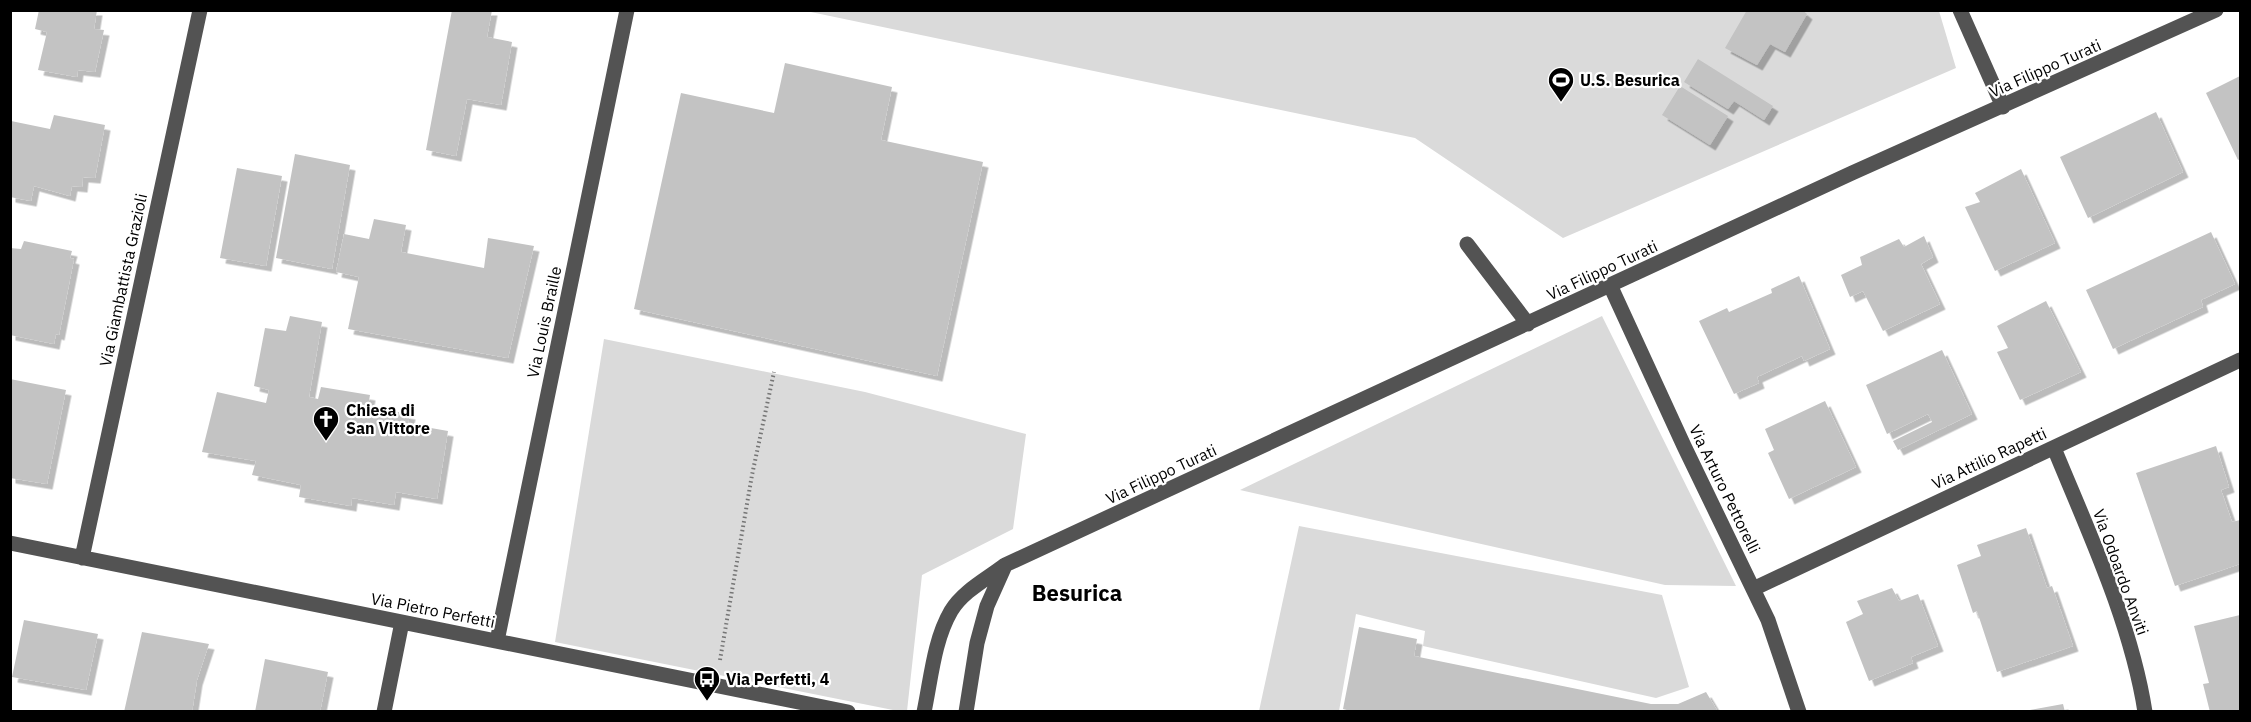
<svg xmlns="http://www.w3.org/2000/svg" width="2251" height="722" font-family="'IBM Plex Sans',sans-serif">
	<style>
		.green { fill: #dadada }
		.building { fill: #c3c3c3; filter: url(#shadow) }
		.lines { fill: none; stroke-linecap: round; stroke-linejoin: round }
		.path { stroke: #757575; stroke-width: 4; stroke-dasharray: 1.5 3; stroke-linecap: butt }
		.minor { stroke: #535353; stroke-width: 15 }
		.labels { text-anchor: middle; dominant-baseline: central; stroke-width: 4.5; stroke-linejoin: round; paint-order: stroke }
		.street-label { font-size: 16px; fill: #000; stroke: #fff }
		.poi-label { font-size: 16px; font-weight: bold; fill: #000; stroke: #fff; text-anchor: start }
		.district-label { font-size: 22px; font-weight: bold; fill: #000; stroke: #fff }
	</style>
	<defs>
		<filter id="shadow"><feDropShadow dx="5.5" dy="5.5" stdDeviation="0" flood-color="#0004"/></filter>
	</defs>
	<rect width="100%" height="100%" fill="#fff"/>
	<path class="green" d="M806,11h1133l17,57 -393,170 -148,-100z
		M1602,316l134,270 -71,-1 -425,-95z
		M604,339l261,53 161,42 -13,95 -91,46 -15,136h-9l-343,-69z
		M1299,526l363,69 27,92 -33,11 -233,-52 2,-15 -69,-17 -17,97h-80z"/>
	<path class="building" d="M39,10h58l-3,19 10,1 -9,42 -17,-2 -1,7 -39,-7 9,-38 -12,-3z
		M452,10h40l-5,27 25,5 -11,63 -34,-6 -11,57 -30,-6z
		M1747,10h55l5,4 -22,38 -15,-8 -13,21 -32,-17z
		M1698,59l75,47 -9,14 -30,-19 -6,8 -44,-27z
		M785,63l107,24 -11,53 102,22 -46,214 -303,-67 47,-216 93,20z
		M2240,76v83l-2,1 -32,-67z
		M1680,86l48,30 -18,29 -48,-30z
		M2156,112l27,60 -95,46 -28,-61z
		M54,115l51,10 -10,53 -12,-1 -1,10 -10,-1 -2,10 -36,-10 -3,15 -21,-4 1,-76 39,8z
		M295,154l55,11 -18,104 -56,-11z
		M237,168l45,8 -16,90 -46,-8z
		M2021,169l34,74 -60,28 -30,-64 15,-5 -5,-9z
		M374,219l32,6 -5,27 83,16 4,-30 46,8 -26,112 -160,-29 11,-52 -23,-5 8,-38 25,5z
		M2211,232l24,52 -34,16 2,7 -90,42 -27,-59z
		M1924,236l9,21 -12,7 19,40 -57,27 -20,-40 -13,6 -9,-22 21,-10 -2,-8 39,-18 5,8z
		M24,241l48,10 -2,7 4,1 -15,76 -3,-1 -2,10 -44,-9v-87l11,1z
		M1799,276l31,73 -26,12 -2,-5 -45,21 2,6 -25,11 -35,-73 28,-13 2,4 43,-19 -1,-4z
		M2046,301l35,71 -61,28 -23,-48 11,-4 -11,-22z
		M290,316l32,6 -13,75 9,2 3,-12 49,8 -2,12 42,7 -2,10 40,7 -11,68 -41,-7 -2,13 -42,-7 -1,8 -52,-9 2,-12 -49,-10 4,-14 -54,-9 15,-60 49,11 3,-13 -15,-4 11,-58 21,3z
		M1942,350l30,64 -74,36 -5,-9 39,-19 -4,-8 -41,20 -21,-49z
		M10,379l56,11 -19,94 -37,-6z
		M1825,401l31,66 -67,32 -21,-46 6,-3 -9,-21z
		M2216,446l13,41 -8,3 11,32 8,-2v44l-65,22 -39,-113z
		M2026,528l21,60 5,-2 21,60 -76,26 -20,-61 -4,2 -16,-48 24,-9 -4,-11z
		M1892,588l7,13 19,-7 20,52 -27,11 2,6 -44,18 -23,-59 17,-8 -6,-13z
		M2240,615v97h-30l-7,-28 6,-1 -15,-57z
		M24,620l74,14 -12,56 -74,-13z
		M1359,627l58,12 -3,17 237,48h27l28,-12 12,20h-364l-11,-3z
		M142,632l67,12 -12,36 -5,32h-68z
		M265,659l63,13 -8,40h-65z
		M2063,704l2,8h-35v-2z"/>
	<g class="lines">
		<path class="path" d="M720,660l32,-185 22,-103"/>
		<path class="minor" d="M1960,10l43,97
			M1467,244l61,80
			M1610,285l74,161 84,174 31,92
			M2054,448c34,83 77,174 91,264
			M10,543l838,169
			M82,558l118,-548
			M1753,589l487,-229
			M497,641l130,-631
			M384,712l18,-90
			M924,712c7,-33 10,-72 27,-101 12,-20 36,-32 54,-46l847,-392 364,-163
			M966,712l11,-69 10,-37 17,-38"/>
	</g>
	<defs>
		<g id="stadium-pin" transform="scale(1.35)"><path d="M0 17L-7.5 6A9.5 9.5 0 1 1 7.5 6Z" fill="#000" stroke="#fff"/><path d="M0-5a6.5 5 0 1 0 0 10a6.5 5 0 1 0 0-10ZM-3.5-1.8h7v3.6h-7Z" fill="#fff"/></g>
		<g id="church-pin" transform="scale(1.35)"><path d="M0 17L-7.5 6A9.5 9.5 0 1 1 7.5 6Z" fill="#000" stroke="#fff"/><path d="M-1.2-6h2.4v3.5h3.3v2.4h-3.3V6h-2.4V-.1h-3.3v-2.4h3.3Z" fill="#fff"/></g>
		<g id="bus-pin" transform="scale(1.35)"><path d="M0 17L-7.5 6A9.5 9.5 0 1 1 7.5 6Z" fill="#000" stroke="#fff"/><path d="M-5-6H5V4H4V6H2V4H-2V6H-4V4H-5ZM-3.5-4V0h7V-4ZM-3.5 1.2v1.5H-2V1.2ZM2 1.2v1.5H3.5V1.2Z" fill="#fff"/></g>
	</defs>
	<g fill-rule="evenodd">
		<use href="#stadium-pin" x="1561" y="80"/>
		<use href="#church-pin" x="326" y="419"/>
		<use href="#bus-pin" x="707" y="679"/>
	</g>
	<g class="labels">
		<g class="street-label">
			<text transform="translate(2045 68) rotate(-24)">Via Filippo Turati</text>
			<text transform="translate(1602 270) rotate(-25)">Via Filippo Turati</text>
			<text transform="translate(123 280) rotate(-78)">Via Giambattista Grazioli</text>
			<text transform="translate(544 322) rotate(-78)">Via Louis Braille</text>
			<text transform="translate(1989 458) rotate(-25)">Via Attilio Rapetti</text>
			<text transform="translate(1161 474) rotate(-25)">Via Filippo Turati</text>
			<text transform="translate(1725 489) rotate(64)">Via Arturo Pettorelli</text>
			<text transform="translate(2121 572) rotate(70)">Via Odoardo Anviti</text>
			<text transform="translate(433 610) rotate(11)">Via Pietro Perfetti</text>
		</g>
		<g class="poi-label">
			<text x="1580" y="80">U.S. Besurica</text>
			<text x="346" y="410">Chiesa di<tspan x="346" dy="18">San Vittore</tspan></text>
			<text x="726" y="679">Via Perfetti, 4</text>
		</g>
		<g class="district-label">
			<text x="1077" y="592">Besurica</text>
		</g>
	</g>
	<rect width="2251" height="722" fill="none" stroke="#000000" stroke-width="24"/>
</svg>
